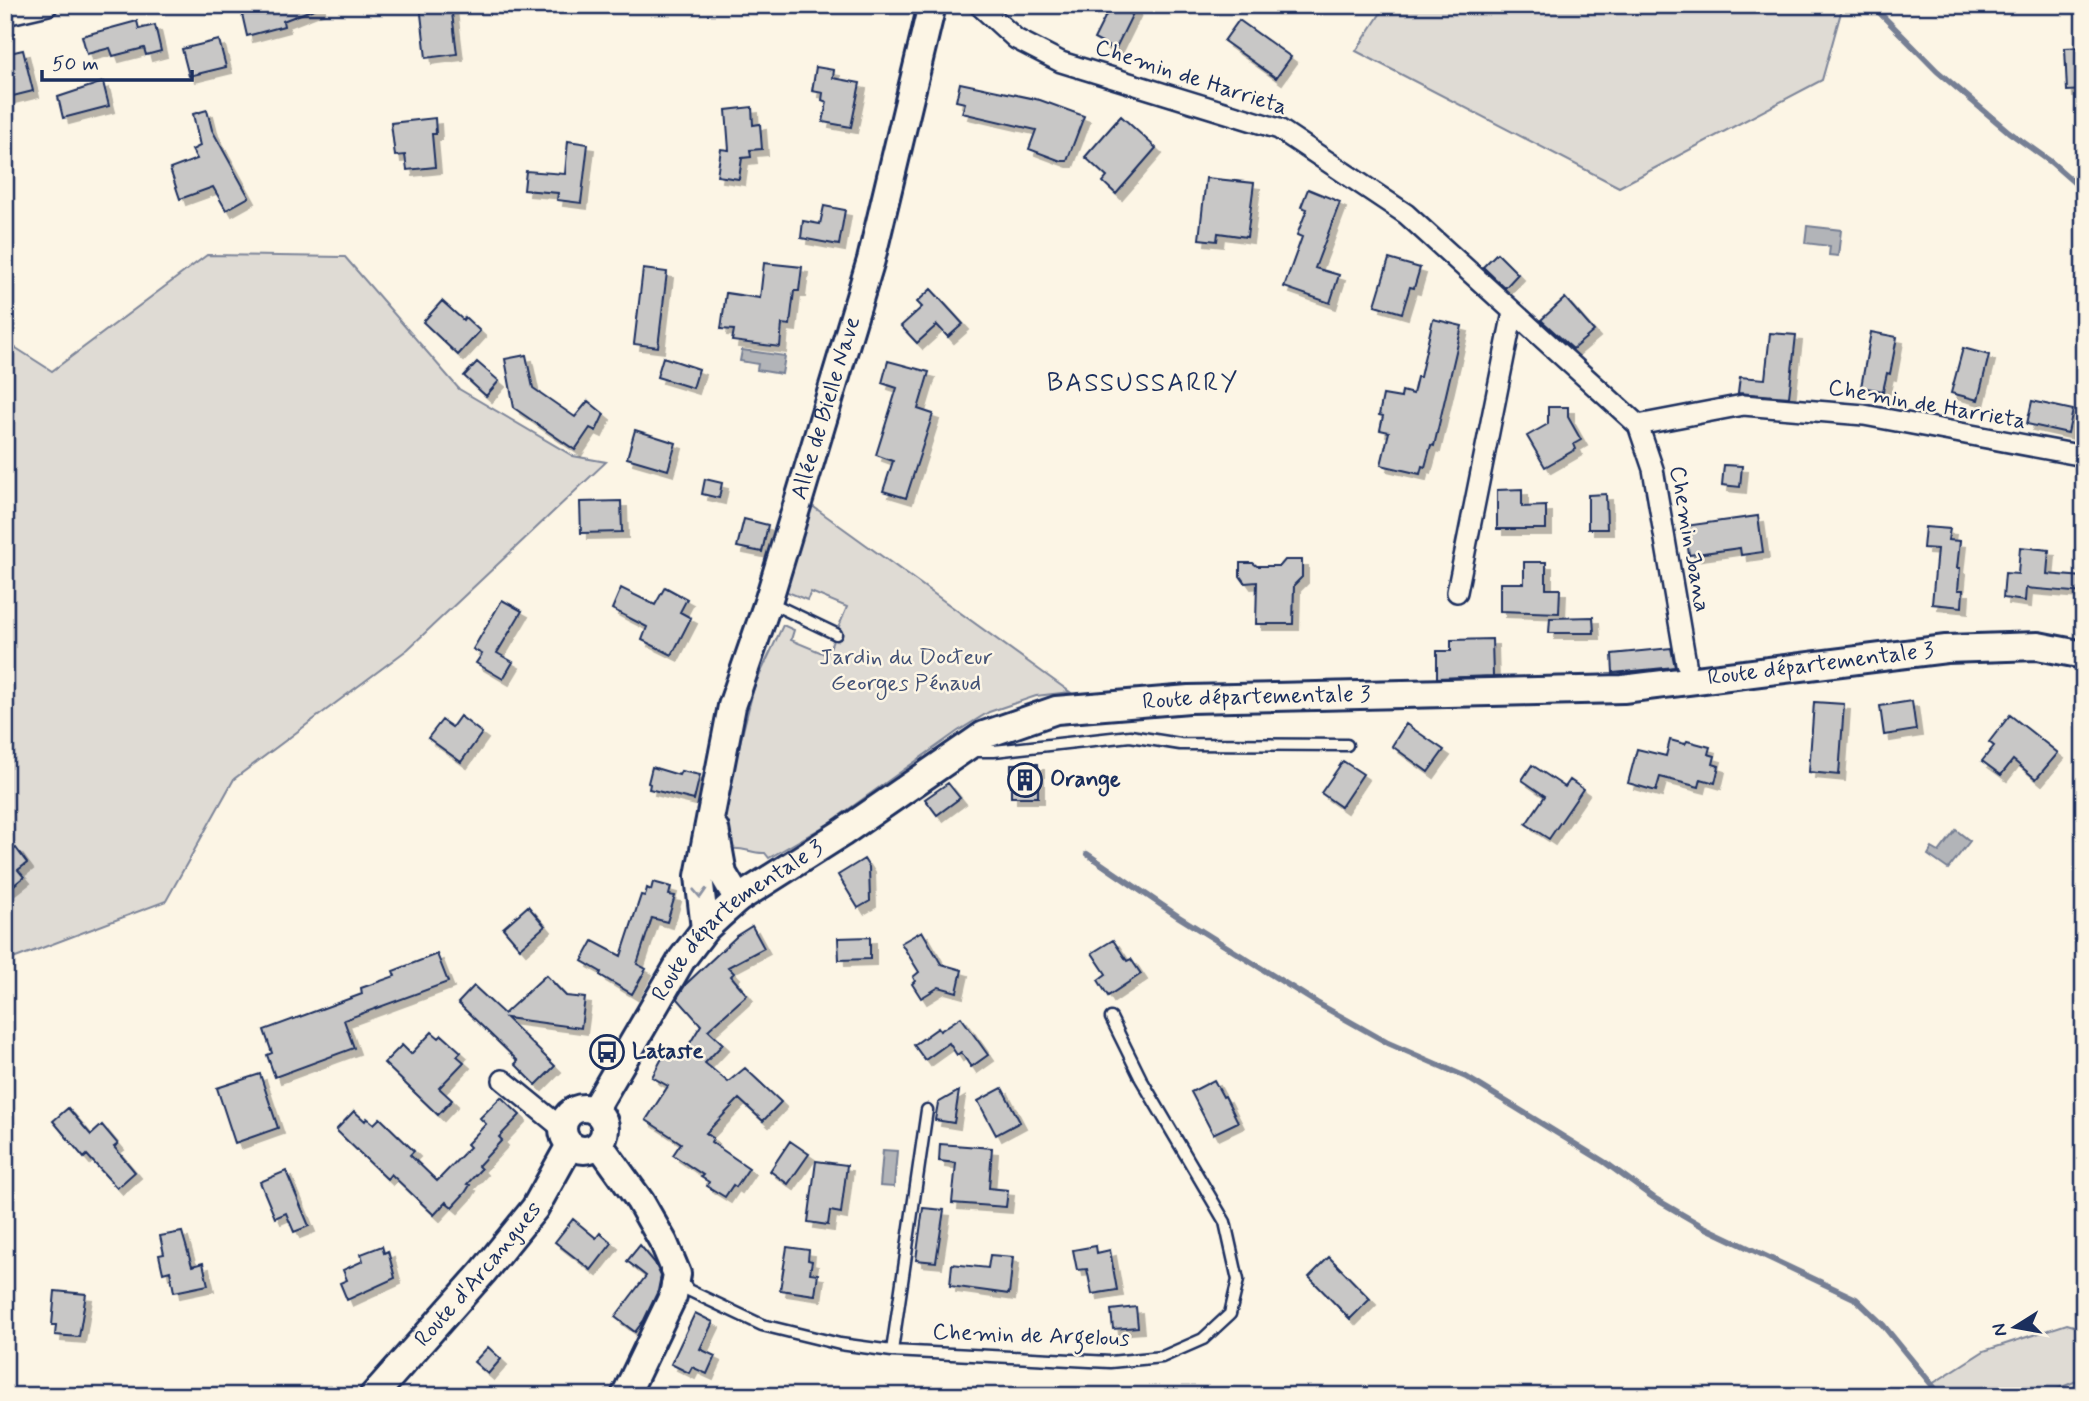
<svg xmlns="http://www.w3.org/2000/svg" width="2089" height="1401" font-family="Mynerve,sans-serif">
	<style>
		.green { fill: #dfdbd4; stroke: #7d8599; stroke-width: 2 }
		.water { fill: #b2b4b8; stroke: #767f94; stroke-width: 2 }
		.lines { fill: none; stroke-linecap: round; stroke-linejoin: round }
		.stream { stroke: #767f94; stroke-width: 6 }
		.building { fill: #c8c7c6; stroke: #1b2f5e; stroke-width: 2; filter: url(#shadow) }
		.lane-casing { stroke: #1b2f5e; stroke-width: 15 }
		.street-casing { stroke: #1b2f5e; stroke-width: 24 }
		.secondary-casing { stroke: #1b2f5e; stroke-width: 32 }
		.lane { stroke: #fcf5e5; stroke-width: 10 }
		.street { stroke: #fcf5e5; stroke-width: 19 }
		.secondary { stroke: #fcf5e5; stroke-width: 26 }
		.oneway { stroke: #8c92a2 }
		.labels { text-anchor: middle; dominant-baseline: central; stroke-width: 5; stroke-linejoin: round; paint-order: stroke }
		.street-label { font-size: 23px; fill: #1b2f5e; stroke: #fcf5e5 }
		.park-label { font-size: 23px; fill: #425176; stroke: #fcf5e5 }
		.poi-label { font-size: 23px; font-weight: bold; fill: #1b2f5e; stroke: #fcf5e5; text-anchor: start }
		.quarter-label { font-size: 26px; letter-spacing: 2px; fill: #1b2f5e; stroke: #fcf5e5 }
	</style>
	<defs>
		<filter id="shadow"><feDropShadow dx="6" dy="6" stdDeviation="0" flood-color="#0004"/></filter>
	</defs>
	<rect width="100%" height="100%" fill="#fcf5e5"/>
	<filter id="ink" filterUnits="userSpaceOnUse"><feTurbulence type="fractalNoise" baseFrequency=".0143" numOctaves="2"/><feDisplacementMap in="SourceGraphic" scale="14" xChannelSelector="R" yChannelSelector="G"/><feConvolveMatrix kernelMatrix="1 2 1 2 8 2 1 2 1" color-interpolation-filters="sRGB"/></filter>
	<g filter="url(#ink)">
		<path class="green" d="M1386,5h457l-21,75 -203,107 -263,-136z
			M207,255l138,2 114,132 114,67 33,6 -198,187 -174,130 -68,122 -161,61v-621l47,30z
			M811,505l259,187 -34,4 -47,16 -31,19 -130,93 -59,34 -4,-5c-13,1 -21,-6 -34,-4l-9,-25 2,-17 30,-120 29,-62 11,5 -3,10 36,15 20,-48 -36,-15 -4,8 -22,-9z
			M2067,1324l17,5v49l-44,18h-106l-2,-12 52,-33z"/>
		<path class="water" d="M1807,226l34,4 -3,26 -9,-1 1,-9 -25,-3z
			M742,350l43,6 -3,18 -25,-4 1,-6 -18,-3z
			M1956,830l14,11 -22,28 -20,-14 4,-7 7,4z
			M883,1150l14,1 -3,36 -14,-1z"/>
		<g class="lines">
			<path class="stream" d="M1872,5l65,66 72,61 42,30 33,29
				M1087,854l92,63 138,86 71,40 78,34 140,86 48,35 48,28 154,73 27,26 58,71"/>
		</g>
		<path class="building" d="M240,5h79v2l-36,14 1,5 -37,10z
			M420,5h31l6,49 -31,4z
			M1111,5h26l-22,45 -21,-11z
			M1239,20l52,37 -15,21 -52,-37z
			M137,21l2,8 16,-4 6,26 -15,4 -2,-7 -31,8 -3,-8 -23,6 -5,-18z
			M219,40l7,27 -37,9 -7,-27z
			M2084,47v43l-17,1 -2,-43z
			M23,50l10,41 -28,7v-44z
			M816,67l18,3 -1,8 27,5 -9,44 -28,-5 4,-20 -5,-2 1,-7 -11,-2z
			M103,82l6,24 -46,12 -5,-21z
			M960,83l80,17 44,16 -17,45h-6l-32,-12 7,-19 -74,-17 3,-10 -9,-2z
			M752,107l1,18 7,-1 2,25 -12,1 1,7 -9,1 -3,21 -22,-3 4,-27 8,1 -3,-40z
			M207,110l5,20 37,67 -23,13 -13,-23 -33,12 -10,-30 27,-10 -5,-9 8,-4 -7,-32z
			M1121,116l35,32 -40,46 -13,-12 4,-5 -22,-20z
			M435,118l1,16h-4l3,33 -28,3 -2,-15 -10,1 -4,-33z
			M568,141l20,3 -7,59 -24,-3 1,-7 -34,-3 2,-19 39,3z
			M1206,178l48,5 -7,54 -29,-4 -1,8 -18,-2z
			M1308,189l32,13 -25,66 24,7 -9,28 -46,-16 18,-50 -5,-2 10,-26 -6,-2z
			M824,206l21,4 -6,35 -38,-7 2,-17 17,3z
			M1497,253l21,21 -13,14 -22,-21z
			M1389,259l31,9 -6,20 -4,-1 -8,26 -27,-8z
			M764,263l38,4 -3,24h-5l-4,34 -8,-1 -2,23 -48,-6 2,-11 -13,-1 5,-36 34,5z
			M643,269l24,3 -9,75 -24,-3z
			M931,289l32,35 -15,13 -11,-12 -20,18 -16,-17 21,-19 -5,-5z
			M1565,298l29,33 -21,18 -32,-29z
			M442,301l21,19 2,-3 15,14 -22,24 -35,-33z
			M1433,319l29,7 -28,120 -3,-1 -6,22 -3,-1 -2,8 -39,-9 8,-33 -9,-2 3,-14 -4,-1 4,-20 18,3 1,-7 11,3 4,-17h3z
			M1871,332l26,5 -7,37 -3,-1 -4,18 -22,-4z
			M1770,333l26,2 -7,62 -51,-4 2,-16 25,2z
			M1963,348l26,7 -11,45 -27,-7z
			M526,355l7,33 42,29 13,-16 16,13 -8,17 -6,-3 -15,22 -61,-42 -9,-49z
			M663,357l36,12 -6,19 -36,-11z
			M888,361l41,11 -11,37 15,5 -27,84 -23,-7 10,-30 -17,-6 21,-67 -15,-5z
			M477,362l22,19 -13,15 -22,-20z
			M2032,401l41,9 -5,23 -41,-9z
			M1548,407h20v10l13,23 -7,4 2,5 -31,18 -18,-31 21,-12z
			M635,430l41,13 -8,27 -41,-12z
			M1724,465l18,1 -2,21 -18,-2z
			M705,479l17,4 -3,15 -17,-4z
			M1522,489v18l24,-1v23h-49v-39z
			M1606,494l1,35h-19v-34z
			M621,501l1,31 -41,1 -1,-31z
			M1758,516l5,36 -22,3 -1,-7 -51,7 -4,-29z
			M744,519l24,6 -6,27 -25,-5z
			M1925,527l25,2 -2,11 12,1 -3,27h3l-2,22h5l-1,17 -30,-3 5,-55 -14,-1z
			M2020,547l29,3 -2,24 37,3v16l-58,-5 -1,13 -22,-3 2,-25 13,1z
			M1285,560h17v17l-8,8 -1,39h-37l1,-42 -12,1 -5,-7v-13h13l4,3h23z
			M1524,562h22v27h14l-1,24 -59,-2v-28h24z
			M665,587l22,12 -7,13 11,6 -19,37 -30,-15 5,-13 -35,-18 9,-21 34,17z
			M502,600l20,11 -25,42 16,9 -10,17 -27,-16 6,-9 -9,-5z
			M1593,617l1,16h-45l1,-15z
			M1492,639l1,37 -56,2v-27h14v-11z
			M1671,648l4,19 -62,6 -1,-19z
			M1912,701l4,29 -32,5 -4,-29z
			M1814,702l30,2 -5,71 -30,-3z
			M2010,715l48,38 -22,26 -23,-19 -12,15 -19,-14 12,-15 -5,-4z
			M460,716l22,17 -21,29 -33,-24 14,-18 10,7z
			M1406,724l38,26 -16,22 -36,-26z
			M1670,740l15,4 2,-3 23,6 -2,7 7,2 -2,8 6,2 -4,17 -14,-4 -2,8 -39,-10 -4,14 -28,-8 9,-34 29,7z
			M1343,761l20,13 -22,33 -20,-14z
			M1011,764h27v33h-27z
			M1532,765l33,22 5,-7 13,9 -34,50 -23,-15 19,-28 -23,-16z
			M652,767l27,8 2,-4 19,4 -6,25 -45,-11 1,-5 -2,-1z
			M948,783l12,15 -23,17 -12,-16z
			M16,848l11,15 -9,7 6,7 -19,15v-38z
			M864,859l5,8 1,34 -12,7 -20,-33z
			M653,882l18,5 -2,8 6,1 -8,26 -15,-4 -15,46 9,5 -14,25 -32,-19 1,-3 -19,-11 11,-20 28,15 20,-61 4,1 2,-8 4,2z
			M528,906l17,20 -25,22 -17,-20z
			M752,926l12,22 -36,19 6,6 -3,3 16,19 -39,35 15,14 -18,19 23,19 17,-14 36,34 -18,19 -24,-22 -33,34 7,5 -2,4 38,26 -13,19 -3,-2 -8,12 -18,-11 2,-4 -8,-5 2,-2 -30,-20 8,-12 -35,-23 22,-34 -16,-9 16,-30 14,9 19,-31 -24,-27 9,-14 50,-47v-1z
			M922,931l19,33 21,6 -5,22 -18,-5 -18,11 -9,-14 3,-3 -2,-4 6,-5 -18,-29z
			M870,937v22l-31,1 -1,-22z
			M1113,940l14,21 4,-2 10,15 -33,22 -10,-16 8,-6 -14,-21z
			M437,954l11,28 -104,38 10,28 -79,29 -8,-22 5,-2 -8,-23 98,-36 -1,-6 34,-12 -2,-5z
			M546,975l20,21 19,2 -4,30 -75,-10 49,48 -19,19 -21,-21 3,-3 -60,-58 16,-17 30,28z
			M961,1017l27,38 -17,12 -10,-15 -4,3 -8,-12 -24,17 -11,-15 24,-17 2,3z
			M432,1032l7,6 3,-3 19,17 -4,4 7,6 -25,26 13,12 -14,15 -54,-52 18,-18 9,9z
			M260,1074l18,54 -43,15 -18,-55z
			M1214,1080l9,17 2,-1 13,26 -25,12 -22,-42z
			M1002,1088l18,34 -24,13 -18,-34z
			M959,1091l-5,32 -19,-3 3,-17z
			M501,1097l19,18 -21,22 3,3 -24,26 3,3 -14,15 3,1 -5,8 -13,14 -6,-5 -12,13 -43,-41 -4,5 -51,-49 18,-19 11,10 2,-3 7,6 6,-6 34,33 -4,4 27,26 33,-34 -3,-3 19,-20 -6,-6z
			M68,1108l23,27 11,-10 16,19 -4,3 21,25 -18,16 -30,-33 -3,3 -31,-37z
			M790,1141l19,13 -21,30 -18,-13z
			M940,1144l52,4 -3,40 19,2 -2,17 -54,-4 4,-40 -17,-2z
			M816,1161l31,4 -6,48 -11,-2 -2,14 -20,-3z
			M286,1171l23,55 -15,6 -8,-19 -11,5 -15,-36z
			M923,1208l21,2 -8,52 -20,-2z
			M573,1219l23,19 4,-5 12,10 -21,27 -36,-28z
			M182,1232l10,34 11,-3 5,22 -34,7 -4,-21 -7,2 -4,-18 5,-1 -4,-18z
			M640,1245l15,18 6,13 -3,15 -14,29 -9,12 -20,-15 31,-41 -19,-15z
			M382,1246l2,7 4,-2 7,27 -48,22 -7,-17 7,-3 -4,-10 20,-9 -2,-7z
			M1096,1246l1,7 13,-3 7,40 -25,4 -5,-25 -10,1 -4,-20z
			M787,1247l22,3 -1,10 4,1 -2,12 8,1 -3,21 -35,-5z
			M990,1255l23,2 -4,37 -59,-8 2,-22 36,4z
			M1329,1257l41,42 -20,20 -41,-42z
			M55,1291l31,3 -7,43 -24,-2 1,-10h-4z
			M1136,1307l2,20 -25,2 -2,-19z
			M695,1313l18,9 -13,27 15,7 -8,18 -15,-7 -3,6 -18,-9z
			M488,1347l13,12 -13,15 -14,-12z"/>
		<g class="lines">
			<g class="lane-casing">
				<path id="lane" d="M769,602l67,32
					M971,751h23l136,-15 50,8 167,1
					M681,1280l7,10 74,35 78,19 52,7 218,11 52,-5 41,-18 27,-25 8,-34 -13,-58 -84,-143 -30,-61
					M892,1351l35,-241"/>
			</g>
			<g class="street-casing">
				<path id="street" d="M979,5l37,34 45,23 218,67 127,85 232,211 105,-20 121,10 220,41
					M5,15l43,-10
					M1638,425l15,44 33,194
					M1457,592l56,-280
					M503,1080l60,49"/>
			</g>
			<g class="secondary-casing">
				<g id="secondary">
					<path d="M715,829l8,45 15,25"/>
					<path id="s1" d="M705,929l-6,-53 33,-170 36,-104 103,-342 61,-255"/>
					<circle cx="584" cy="1129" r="21"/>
					<path id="s2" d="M594,1110l88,-151 23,-30 14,-13 19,-17 104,-66 142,-98 72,-25 133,-11 434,-10 323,-40 92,-3 46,9"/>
					<path d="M599,1144l41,57 24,42 13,31 -4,22 -48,100"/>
					<path id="s3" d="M373,1396l110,-124 52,-64 35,-63"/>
				</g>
			</g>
			<use href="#lane" class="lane"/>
			<use href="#street" class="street"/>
			<use href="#secondary" class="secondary"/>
		</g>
		<defs><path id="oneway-chevron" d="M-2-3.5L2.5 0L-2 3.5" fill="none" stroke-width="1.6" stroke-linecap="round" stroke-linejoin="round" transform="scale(1.75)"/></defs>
		<use class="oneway" href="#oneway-chevron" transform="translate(700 893) rotate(87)"/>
	</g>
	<defs>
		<g id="building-ring" transform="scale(1.75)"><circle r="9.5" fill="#fcf5e5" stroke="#1b2f5e" stroke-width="1.5"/><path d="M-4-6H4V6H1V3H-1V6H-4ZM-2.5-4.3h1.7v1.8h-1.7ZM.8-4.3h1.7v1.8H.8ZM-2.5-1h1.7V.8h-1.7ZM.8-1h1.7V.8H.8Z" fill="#1b2f5e"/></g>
		<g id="bus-ring" transform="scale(1.75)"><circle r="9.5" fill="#fcf5e5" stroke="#1b2f5e" stroke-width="1.5"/><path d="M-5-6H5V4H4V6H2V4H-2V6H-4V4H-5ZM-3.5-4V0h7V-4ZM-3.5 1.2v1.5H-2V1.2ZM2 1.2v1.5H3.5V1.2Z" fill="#1b2f5e"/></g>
	</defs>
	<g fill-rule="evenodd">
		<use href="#building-ring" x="1025" y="780"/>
		<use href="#bus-ring" x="607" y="1052"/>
	</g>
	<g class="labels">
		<g class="street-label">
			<text transform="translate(1191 78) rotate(18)">Chemin de Harrieta</text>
			<text transform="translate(1927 405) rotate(10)">Chemin de Harrieta</text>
			<text stroke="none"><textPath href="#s1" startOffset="539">Allée de Bielle Nave</textPath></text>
			<text transform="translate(1689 539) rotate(80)">Chemin Joana</text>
			<text stroke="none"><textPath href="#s2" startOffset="1396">Route départementale 3</textPath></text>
			<text stroke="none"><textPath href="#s2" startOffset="830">Route départementale 3</textPath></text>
			<text stroke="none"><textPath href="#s2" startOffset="242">Route départementale 3</textPath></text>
			<text stroke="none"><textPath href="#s3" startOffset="161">Route d'Arcangues</textPath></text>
			<text transform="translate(1031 1336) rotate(2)">Chemin de Argelous</text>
		</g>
		<g class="park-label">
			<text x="906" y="658">Jardin du Docteur<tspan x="906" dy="26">Georges Pénaud</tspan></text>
		</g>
		<g class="poi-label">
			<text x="1050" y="780">Orange</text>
			<text x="632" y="1052">Lataste</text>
		</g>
		<g class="quarter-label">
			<text x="1143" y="384">BASSUSSARRY</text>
		</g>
	</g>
	<rect width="2089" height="1401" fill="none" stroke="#fcf5e5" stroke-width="28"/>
	<rect x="14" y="14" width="2061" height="1373" fill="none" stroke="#1b2f5e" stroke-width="2.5" filter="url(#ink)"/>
	<g transform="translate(2015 1327) rotate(259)" stroke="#fcf5e5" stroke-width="5" paint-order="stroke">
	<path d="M0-5L12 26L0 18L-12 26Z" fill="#1b2f5e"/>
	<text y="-10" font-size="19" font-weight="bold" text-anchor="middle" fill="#1b2f5e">N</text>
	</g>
	<path d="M42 70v10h150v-10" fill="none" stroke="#1b2f5e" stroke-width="3.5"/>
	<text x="52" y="70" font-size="21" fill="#1b2f5e" stroke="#fcf5e5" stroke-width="5" paint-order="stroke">50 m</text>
</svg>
